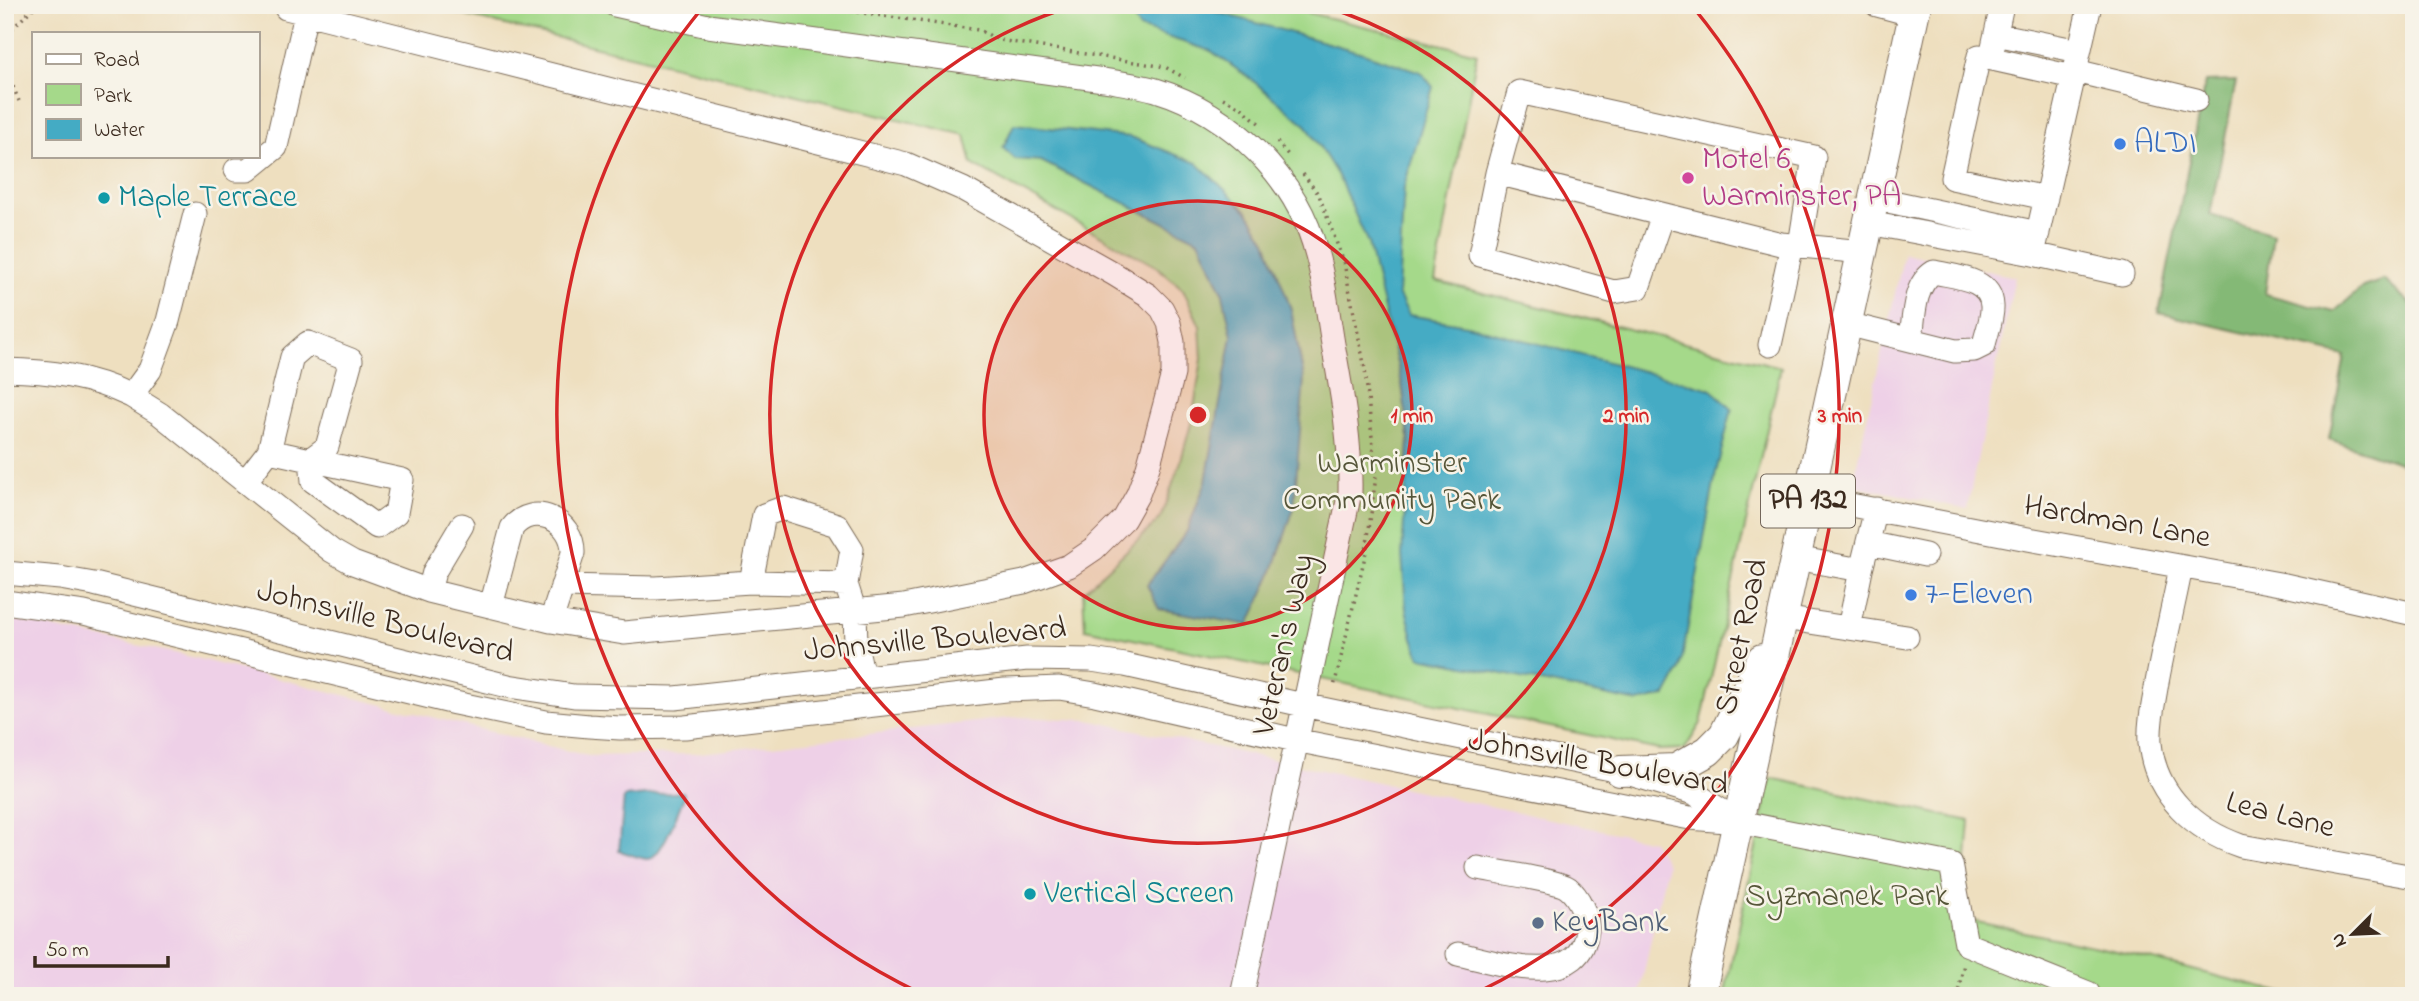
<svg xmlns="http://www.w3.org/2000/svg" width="2419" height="1001" font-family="'Indie Flower',sans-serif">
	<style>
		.built { fill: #eed0e7 }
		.green { fill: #a5d98a; stroke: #708254; stroke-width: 2 }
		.forest { fill: #84b976; stroke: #60724a; stroke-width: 2 }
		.water { fill: #44abc4; stroke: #406a71; stroke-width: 2 }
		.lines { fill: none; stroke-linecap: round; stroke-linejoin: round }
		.minor-casing { stroke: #7a6956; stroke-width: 25 }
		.major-casing { stroke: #7a6956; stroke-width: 32 }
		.path { stroke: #7a6956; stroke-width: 3.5; stroke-dasharray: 2 5; stroke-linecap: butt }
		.minor { stroke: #fff; stroke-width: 23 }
		.major { stroke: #fff; stroke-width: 30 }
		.ring { fill: none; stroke: #d62828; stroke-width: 3.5 }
		.shop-dot { fill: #3f7fe0; stroke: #f7f3e8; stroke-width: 2.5 }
		.hotel-dot { fill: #d1479c; stroke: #f7f3e8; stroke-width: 2.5 }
		.culture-dot { fill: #0f9aa8; stroke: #f7f3e8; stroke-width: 2.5 }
		.service-dot { fill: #5c6f8a; stroke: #f7f3e8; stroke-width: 2.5 }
		.labels { text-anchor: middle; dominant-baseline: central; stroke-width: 5; stroke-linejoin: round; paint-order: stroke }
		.shield { fill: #f7f3e8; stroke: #73665b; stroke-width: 2 }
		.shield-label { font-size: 30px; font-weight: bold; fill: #3b2a1e }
		.shop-label { font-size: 32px; fill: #366cbe; stroke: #f7f3e8; text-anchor: start }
		.hotel-label { font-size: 32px; fill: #b23c85; stroke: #f7f3e8; text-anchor: start }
		.culture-label { font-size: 32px; fill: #0d838f; stroke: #f7f3e8; text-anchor: start }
		.park-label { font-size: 32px; fill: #565639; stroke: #f7f3e8 }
		.street-label { font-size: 32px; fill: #3b2a1e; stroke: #f7f3e8 }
		.service-label { font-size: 32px; fill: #4e5e75; stroke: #f7f3e8; text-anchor: start }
		.centre { fill: #d62828; stroke: #f7f3e8; stroke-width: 3.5 }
		.ring-label { font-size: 21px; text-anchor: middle; font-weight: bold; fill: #d62828; stroke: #f7f3e8; stroke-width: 5; stroke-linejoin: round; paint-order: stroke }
	</style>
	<rect width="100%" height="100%" fill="#f7f3e8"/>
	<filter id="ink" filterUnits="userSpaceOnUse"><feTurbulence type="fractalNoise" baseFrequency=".0143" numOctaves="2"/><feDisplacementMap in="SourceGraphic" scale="14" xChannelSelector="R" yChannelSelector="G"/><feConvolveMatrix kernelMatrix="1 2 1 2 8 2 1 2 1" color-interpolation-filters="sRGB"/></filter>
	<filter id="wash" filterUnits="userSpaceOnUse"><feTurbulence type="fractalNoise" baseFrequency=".00686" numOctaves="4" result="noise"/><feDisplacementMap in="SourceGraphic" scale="28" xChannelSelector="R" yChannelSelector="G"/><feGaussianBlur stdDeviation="1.57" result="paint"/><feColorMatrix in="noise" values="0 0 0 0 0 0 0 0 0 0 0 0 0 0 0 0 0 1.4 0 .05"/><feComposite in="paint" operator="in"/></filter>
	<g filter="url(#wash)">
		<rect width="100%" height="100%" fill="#eedfbf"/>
		<path class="built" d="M1904,253l111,24 -48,232 -115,-24z
			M5,618l174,36 409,102 104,-2 327,-37 69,3 564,121 15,23 -28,132h-1634z"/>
		<path class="green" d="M421,5h854l202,48 -42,228 346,86 -80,356 -16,26 -26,1 -574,-121 -2,-37 77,-73 20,-55 12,-44 10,-61 -2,-33 -17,-37 -26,-22 -185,-103 -7,-29z
			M1771,778l199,43 -8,98 164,34 169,43h-571z"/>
		<path class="forest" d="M2236,81l-26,134 63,19 -8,60 69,18 29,-25 21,-7 30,27v161l-85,-29 16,-83 -186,-43 46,-231z"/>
		<path class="water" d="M1135,5h57l171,48 58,19 12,15 -29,100 -6,107 11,21 58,10 244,64 21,20 -16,63 -36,198 -14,26 -28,6 -218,-45 -7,-19 -7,-29 -4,-54 7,-117 -7,-54 -34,-141 -30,-67 -31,-50 -55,-46 -41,-29 -72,-23 -9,-16z
			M1014,124l117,13 66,26 51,49 18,29 25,68 13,70 -10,129 -21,63 -24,54 -90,-16 -12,-24 40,-54 19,-50 26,-145 -10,-46 -23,-50 -158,-79 -26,-2 -12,-11z
			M683,792l1,5c-6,13 -22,62 -37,62 -9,-1 -19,-6 -28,-8l5,-54z"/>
	</g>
	<g filter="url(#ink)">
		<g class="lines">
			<g class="minor-casing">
				<path id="minor" d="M615,5l93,21 396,54c17,3 35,5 52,10 75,23 142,88 161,165 8,29 11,60 16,89 9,50 18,98 17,148l-108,504
					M1877,5l37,10
					M1996,34l83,17
					M1993,47l9,-42
					M2075,71l121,29
					M236,170h12l28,-23 30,-133
					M1497,173l-17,82 134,37 24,-4 25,-73
					M1874,198l164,35
					M2046,198l-94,-20 27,-122 94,21
					M1869,223l164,31 89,20
					M1800,245l14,-88 -295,-65 -22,81 284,71 82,8
					M2033,254l57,-249
					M1847,324l108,27 19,-1 10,-5c2,-11 9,-27 8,-39 -1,-28 -37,-29 -58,-34 -21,13 -20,45 -23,68
					M1770,345l22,-100
					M5,370c45,1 85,6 126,26l19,-26 18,-49 27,-107
					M131,396l29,18 172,137 21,12 76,28 122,30 73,12 280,-27 120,-24 45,-16 25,-17 30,-30 14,-25 10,-27 25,-93v-32l-4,-19 -7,-14 -14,-14 -34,-21 -151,-85 -57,-25 -620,-156
					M269,451l133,29 -6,33 -19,14 -64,-46 -2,-22
					M245,482l24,-31 23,-94 16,-14 43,17 -24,87 -16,12
					M1809,497l208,40 268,48 129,29
					M1868,543l57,12
					M1796,558l65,12 -12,58
					M2181,567c-8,42 -19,84 -26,127 -3,16 -6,32 -5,49 5,52 45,87 91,103l173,31
					M1861,570l15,-61
					M5,573l55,5 34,6 414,102 66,10 101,2 352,-39 64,1 34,5 178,40 317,66 74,22 40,26
					M846,584l-95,-2 13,-67 19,-7 54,17 15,24 -6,35 9,28 1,32 7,33
					M562,586l94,2 95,-6
					M429,591l5,-19 28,-47
					M5,602l79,11 371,90 91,19 43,4 31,2 65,-1 320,-37 54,-2 36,6 200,46 395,78 48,4 213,42 15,80 122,49
					M491,606l21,-78c21,-27 62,-8 61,25l-22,68
					M1783,618l124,19
					M1458,954c39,8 122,38 129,-24 2,-13 -9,-34 -19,-42 -8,-7 -75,-17 -90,-20"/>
			</g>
			<g class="major-casing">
				<path id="major" d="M1620,771l56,-2 32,-18 16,-16 38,-76
					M1700,996l216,-991"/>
			</g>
			<path class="path" d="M809,5l170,25 20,10 166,27 20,11
				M5,41l6,-11 25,-25
				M5,67l14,34
				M1223,98l19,10 20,18
				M1277,142l13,15
				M1303,174l16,21 25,68 21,106 11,107 -10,76 -32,135
				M1957,996l7,-32"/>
			<use href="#minor" class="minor"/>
			<use href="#major" class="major"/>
		</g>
	</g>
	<circle cx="1198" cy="415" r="214" fill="#d62828" fill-opacity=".12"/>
	<g class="ring">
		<circle cx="1198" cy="415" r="214"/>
		<path d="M1323 6A428 428 0 1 1 1073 6"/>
		<path d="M922 994A642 642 0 0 1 703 7M1693 7A642 642 0 0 1 1474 994"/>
	</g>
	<g class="shop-dot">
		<circle cx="2120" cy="144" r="7"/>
		<circle cx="1911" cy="595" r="7"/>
	</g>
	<circle class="hotel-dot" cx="1688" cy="178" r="7"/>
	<g class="culture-dot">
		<circle cx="104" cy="198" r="7"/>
		<circle cx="1030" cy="894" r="7"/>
	</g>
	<circle class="service-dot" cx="1538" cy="923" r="7"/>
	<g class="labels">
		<rect class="shield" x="1761" y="474.5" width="94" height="53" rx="5"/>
		<g class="shield-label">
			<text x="1808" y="501">PA 132</text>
		</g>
		<g class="shop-label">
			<text x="2134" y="144">ALDI</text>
			<text x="1925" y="595">7-Eleven</text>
		</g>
		<g class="hotel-label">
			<text x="1702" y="160">Motel 6<tspan x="1702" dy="37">Warminster, PA</tspan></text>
		</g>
		<g class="culture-label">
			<text x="118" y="198">Maple Terrace</text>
			<text x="1044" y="894">Vertical Screen</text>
		</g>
		<g class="park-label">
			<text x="1392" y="464">Warminster<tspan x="1392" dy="37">Community Park</tspan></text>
			<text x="1847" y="897">Syzmanek Park</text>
		</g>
		<g class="street-label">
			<text transform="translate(2117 523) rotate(10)">Hardman Lane</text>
			<text transform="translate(385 623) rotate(14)">Johnsville Boulevard</text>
			<text transform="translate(1743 637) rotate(-78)">Street Road</text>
			<text transform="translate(935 641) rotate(-5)">Johnsville Boulevard</text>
			<text transform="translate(1285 645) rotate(-77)">Veteran's Way</text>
			<text transform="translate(1598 764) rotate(10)">Johnsville Boulevard</text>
			<text transform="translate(2280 816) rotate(14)">Lea Lane</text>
		</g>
		<g class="service-label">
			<text x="1552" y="923">KeyBank</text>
		</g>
	</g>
	<circle cx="1198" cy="415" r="10" class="centre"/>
	<g class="ring-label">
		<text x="1412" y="422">1 min</text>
		<text x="1626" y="422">2 min</text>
		<text x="1840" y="422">3 min</text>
	</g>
	<rect width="2419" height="1001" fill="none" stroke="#f7f3e8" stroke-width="28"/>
	<rect x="32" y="32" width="228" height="126" fill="#f7f3e8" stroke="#aca397" stroke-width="2"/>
	<rect x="46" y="54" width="35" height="10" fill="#ffffff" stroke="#aca397" stroke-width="2"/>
	<text x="94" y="66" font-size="21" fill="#3b2a1e">Road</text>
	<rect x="46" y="84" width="35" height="21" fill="#a5d98a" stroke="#aca397" stroke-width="2"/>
	<text x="94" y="102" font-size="21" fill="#3b2a1e">Park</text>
	<rect x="46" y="119" width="35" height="21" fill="#44abc4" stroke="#aca397" stroke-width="2"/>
	<text x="94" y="136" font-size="21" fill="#3b2a1e">Water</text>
	<g transform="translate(2353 934) rotate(246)" stroke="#f7f3e8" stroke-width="5" paint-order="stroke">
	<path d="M0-5L12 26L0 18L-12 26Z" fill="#3b2a1e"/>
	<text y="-10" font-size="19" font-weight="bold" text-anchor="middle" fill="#3b2a1e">N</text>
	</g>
	<path d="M35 956v10h133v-10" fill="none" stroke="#3b2a1e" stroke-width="3.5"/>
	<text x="46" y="956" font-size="21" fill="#3b2a1e" stroke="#f7f3e8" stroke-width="5" paint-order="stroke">50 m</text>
</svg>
